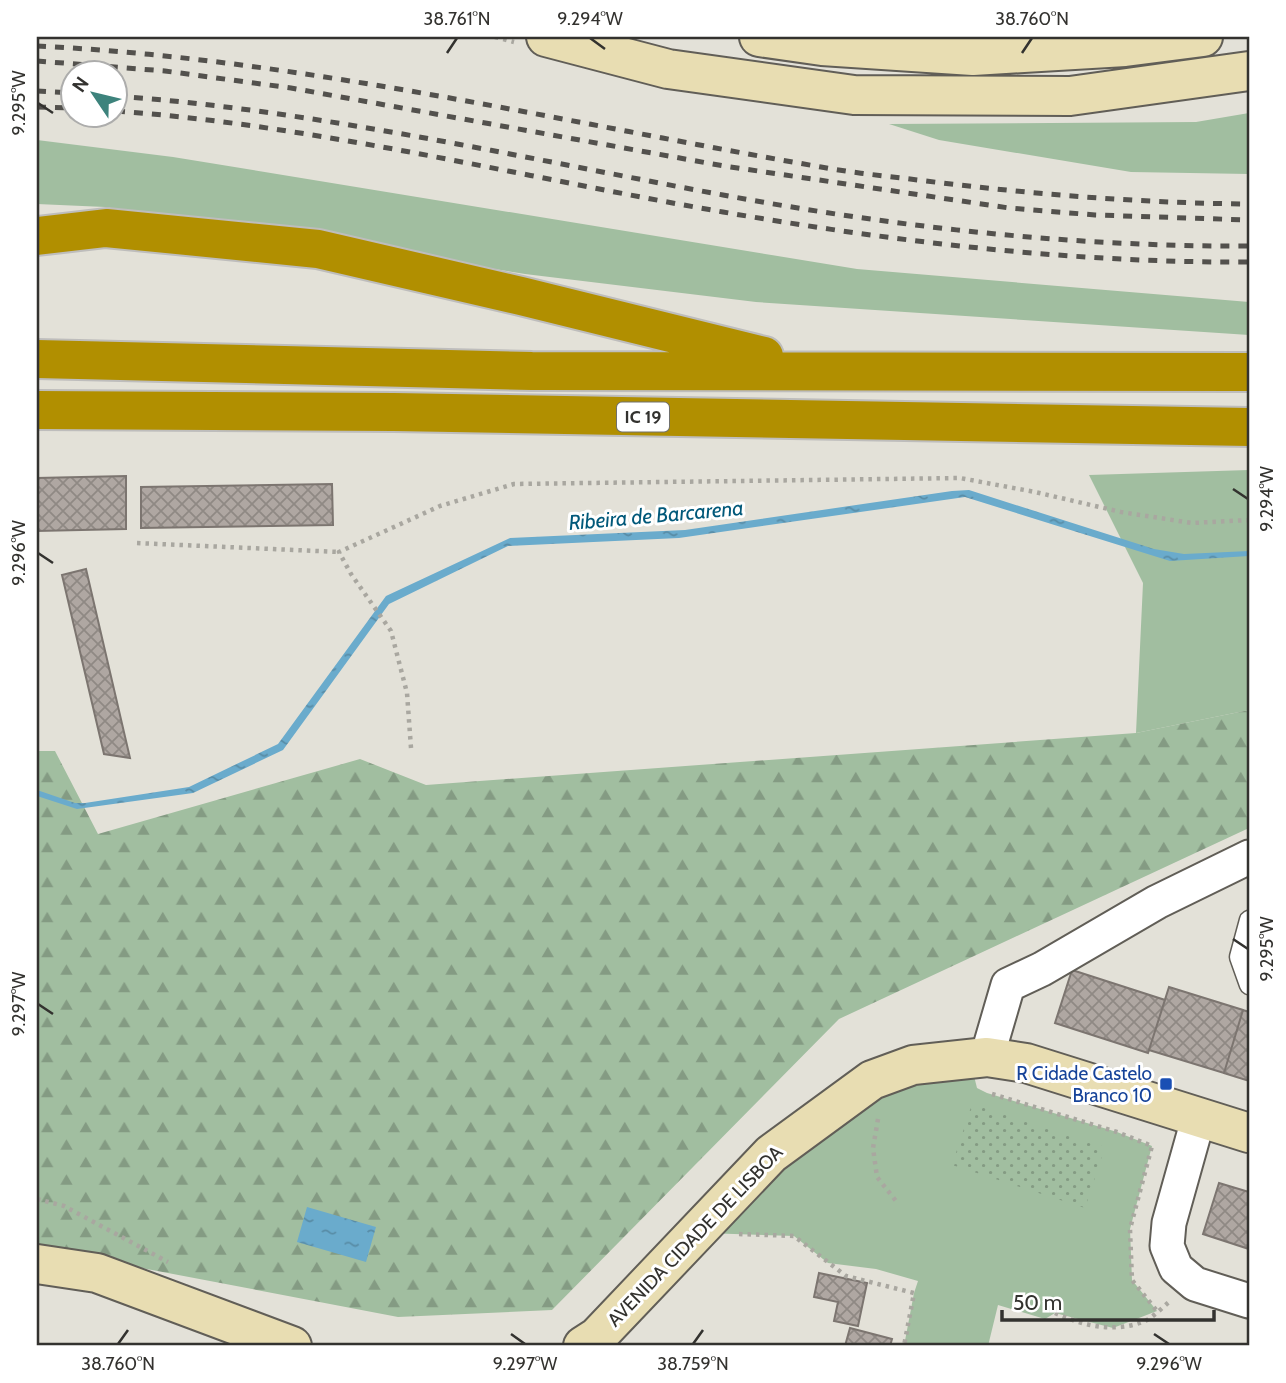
<svg xmlns="http://www.w3.org/2000/svg" width="1286" height="1383" font-family="Cabin,sans-serif">
	<style>
		.green { fill: #a1bea0 }
		.forest { fill: url(#forest-firs) }
		.park { fill: url(#park-dots) }
		.water { fill: url(#water-ripples) }
		.building { fill: url(#building-cross-hatch); stroke: #7c7570; stroke-width: 2 }
		.lines { fill: none; stroke-linecap: round; stroke-linejoin: round }
		.lane-casing { stroke: #615e57; stroke-width: 21 }
		.street-casing { stroke: #615e57; stroke-width: 37 }
		.secondary-casing { stroke: #615e57; stroke-width: 42 }
		.highway-casing { stroke: #bebdbc; stroke-width: 42 }
		.path { stroke: #a9a7a0; stroke-width: 4.5; stroke-dasharray: 3.5 5; stroke-linecap: butt }
		.lane { stroke: #fff; stroke-width: 18 }
		.street { stroke: #fff; stroke-width: 33 }
		.secondary { stroke: #e8ddb2; stroke-width: 38 }
		.highway { stroke: #b18f00; stroke-width: 38 }
		.rail { stroke: #53514d; stroke-width: 5; stroke-dasharray: 9 9; stroke-linecap: butt }
		.ticks { fill: none; stroke: #33322f; stroke-width: 2.5 }
		.transit-dot { fill: #1a4fb4; stroke: #fff; stroke-width: 2.5 }
		.labels { text-anchor: middle; dominant-baseline: central; stroke-width: 6; stroke-linejoin: round; paint-order: stroke }
		.shield { fill: #fff; stroke: #70706d; stroke-width: 2 }
		.shield-label { font-size: 18px; font-weight: bold; fill: #33322f }
		.transit-label { font-size: 19px; fill: #164399; stroke: #fff; text-anchor: end }
		.street-label { font-size: 19px; fill: #33322f; stroke: #fff }
		.water-label { font-size: 21px; font-style: italic; fill: #005879; stroke: #fff }
		.neatline { fill: none; stroke: #33322f; stroke-width: 2.5 }
		.ticks-label { font-size: 18px; text-anchor: middle; fill: #33322f }
	</style>
	<defs>
		<pattern id="forest-firs" width="22" height="20" patternUnits="userSpaceOnUse" patternTransform="scale(1.75)"><rect width="22" height="20" fill="#a1bea0"/><path d="M5 1l3.5 6h-7zM16 11l3.5 6h-7z" fill="#849b83"/></pattern>
		<pattern id="park-dots" width="8" height="8" patternUnits="userSpaceOnUse" patternTransform="scale(1.75)"><rect width="8" height="8" fill="#a1bea0"/><path d="M2 2h.1M6 6h.1" fill="none" stroke="#849b83" stroke-width="1.8" stroke-linecap="round"/></pattern>
		<pattern id="water-ripples" width="26" height="14" patternUnits="userSpaceOnUse" patternTransform="scale(1.75)"><rect width="26" height="14" fill="#6aabcc"/><path d="M2 4q2-2 4 0t4 0M15 11q2-2 4 0t4 0" fill="none" stroke="#588ca6"/></pattern>
		<pattern id="building-cross-hatch" width="8" height="8" patternUnits="userSpaceOnUse" patternTransform="scale(1.75)"><rect width="8" height="8" fill="#afa7a2"/><path d="M0 0l8 8M0 8l8-8" fill="none" stroke="#8f8984"/></pattern>
	</defs>
	<rect width="100%" height="100%" fill="#e3e1d8"/>
	<path class="green" d="M1249,113v61l-118,-2 -192,-32 -50,-16 307,-2z
		M37,140l136,17 684,112 392,33v33l-493,-33 -231,-28 -420,-67 -68,-3z
		M1249,470v240l-113,23 7,-150 -54,-108z
		M973,1072l4,16 10,5 130,39 35,14 -22,83 2,51 25,31 -44,17 -58,-15 -10,6 -47,-14 -10,41h-84l10,-53 4,-12 -42,-12 -48,-6 -34,-27 -90,-3 168,-141z"/>
	<path class="forest" d="M1249,710v118l-410,191 -287,291 -154,7 -361,-69v-497h18l43,83 262,-75 66,26 710,-52z"/>
	<path class="park" d="M972,1104l133,43 -20,61 -133,-43z"/>
	<path class="water" d="M969,490l185,59 30,5 65,-3v5l-79,5 -205,-64 -286,41 -171,8 -119,58 -106,146 -90,43 -116,16 -40,-13v-6l38,13h10l104,-16 89,-43 108,-148 124,-58 175,-8 267,-39z
		M307,1207l69,20 -10,35 -69,-20z"/>
	<path class="building" d="M126,476v53l-89,2v-53z
		M332,484l1,41 -192,3v-41z
		M86,569l44,189 -26,-4 -42,-179z
		M1072,970l93,30 -17,53 -93,-30z
		M1169,987l74,23 -19,63 -75,-23z
		M1243,1010l6,2v69l-25,-8z
		M1219,1183l30,9v57l-46,-15z
		M819,1273l48,10 -9,43 -24,-5 4,-19 -24,-5z
		M850,1328l42,11 -2,7h-45z"/>
	<g class="lines">
		<g class="lane-casing">
			<path id="lane" d="M1249,920l-10,37 10,28"/>
		</g>
		<g class="street-casing">
			<path id="street" d="M987,1057l21,-72 34,-16 115,-67 92,-45
				M1199,1116l-30,107 -2,23 9,22 19,16 54,17"/>
		</g>
		<g class="secondary-casing">
			<path id="secondary" d="M546,37l122,32 186,26 216,1 179,-25
				M759,37l63,9 151,10 152,-9 78,-10
				M37,1264l60,9 195,73
				M583,1346l14,-9 174,-183 101,-74 41,-15 74,-8 39,6 223,70"/>
		</g>
		<g class="highway-casing">
			<path id="highway" d="M37,236l69,-8 212,21 203,47 243,60
				M37,359l495,12 717,1
				M37,410l357,2 855,15"/>
		</g>
		<path class="path" d="M495,37l19,5
			M137,543l202,9
			M411,748l-4,-55 -16,-62 -40,-57 -12,-22 101,-46 74,-22 446,-6 75,14 86,20 71,11 57,-3
			M992,1094l125,38 35,14 -22,83 2,51 25,31
			M878,1119l-5,29 4,29 19,24
			M37,1199l27,7 104,56
			M739,1234l55,2 52,40 68,17 -10,53
			M1055,1313c28,13 62,21 92,7 7,-4 15,-12 22,-18"/>
		<use href="#lane" class="lane"/>
		<use href="#street" class="street"/>
		<use href="#secondary" class="secondary"/>
		<use href="#highway" class="highway"/>
		<path class="rail" d="M37,46c264,13 523,76 784,121 32,6 65,9 97,13 112,14 219,23 331,24
			M37,61l128,10 126,17 433,78 285,42 86,7 154,5
			M37,91l37,2
			M116,96c204,15 406,62 607,99 173,32 350,52 526,51
			M37,107l37,1
			M116,111c204,15 405,66 607,101 174,30 350,51 526,50"/>
	</g>
	<path class="ticks" d="M590,38l15,11M447,53l10,-15M1022,53l10,-15M38,103l15,10M1233,489l15,10M38,553l15,10M1233,939l15,10M38,1004l15,10M511,1334l14,10M1154,1334l15,10M118,1344l10,-14M693,1344l10,-14"/>
	<rect class="transit-dot" x="1159" y="1077" width="14" height="14" rx="3.5"/>
	<g class="labels">
		<rect class="shield" x="617" y="402.5" width="52" height="29" rx="5"/>
		<g class="shield-label">
			<text x="643" y="417">IC 19</text>
		</g>
		<g class="transit-label">
			<text x="1152" y="1073">R Cidade Castelo<tspan x="1152" dy="22">Branco 10</tspan></text>
		</g>
		<g class="street-label">
			<text transform="translate(695 1236) rotate(-46)">AVENIDA CIDADE DE LISBOA</text>
		</g>
		<g class="water-label">
			<text transform="translate(656 515) rotate(-5)">Ribeira de Barcarena</text>
		</g>
	</g>
	<rect width="1286" height="1383" fill="none" stroke="#ffffff" stroke-width="77"/>
	<g transform="translate(94 94) rotate(305)"><circle r="33" fill="#ffffff" stroke="#adadac" stroke-width="2"/>
	<path d="M0-5L12 26L0 18L-12 26Z" fill="#3d837c"/>
	<text y="-10" font-size="19" font-weight="bold" text-anchor="middle" fill="#33322f">N</text>
	</g>
	<path d="M1002 1310v10h212v-10" fill="none" stroke="#33322f" stroke-width="3.5"/>
	<text x="1013" y="1310" font-size="21" fill="#33322f" stroke="#ffffff" stroke-width="5" paint-order="stroke">50 m</text>
	<rect x="38" y="38" width="1210" height="1306" class="neatline"/>
	<g class="ticks-label">
		<text x="457" y="25">38.761°N</text>
		<text x="590" y="25">9.294°W</text>
		<text x="1032" y="25">38.760°N</text>
		<text transform="translate(19 103) rotate(-90)" y="6">9.295°W</text>
		<text transform="translate(1267 499) rotate(-90)" y="6">9.294°W</text>
		<text transform="translate(19 553) rotate(-90)" y="6">9.296°W</text>
		<text transform="translate(1267 949) rotate(-90)" y="6">9.295°W</text>
		<text transform="translate(19 1004) rotate(-90)" y="6">9.297°W</text>
		<text x="118" y="1370">38.760°N</text>
		<text x="525" y="1370">9.297°W</text>
		<text x="693" y="1370">38.759°N</text>
		<text x="1169" y="1370">9.296°W</text>
	</g>
</svg>
